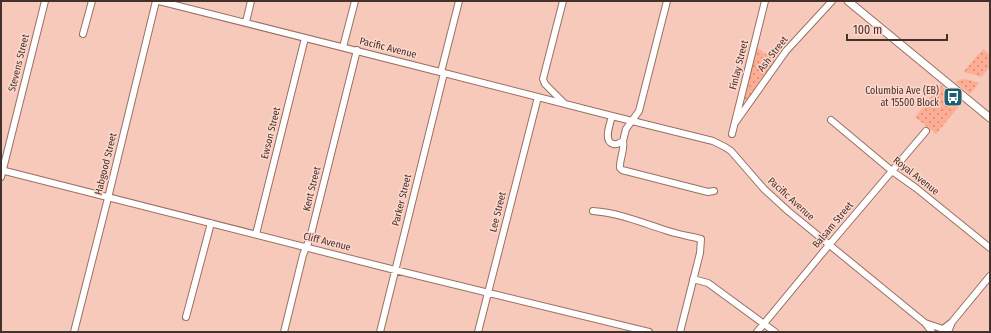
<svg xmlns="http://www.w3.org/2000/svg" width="991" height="333" font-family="'Fira Sans Condensed',sans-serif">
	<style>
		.park { fill: url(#park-dots) }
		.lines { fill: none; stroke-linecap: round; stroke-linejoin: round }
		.minor-casing { stroke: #997063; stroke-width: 8 }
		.tertiary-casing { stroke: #997063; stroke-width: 9 }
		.minor { stroke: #fff; stroke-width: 6 }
		.tertiary { stroke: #fff; stroke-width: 7 }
		.labels { text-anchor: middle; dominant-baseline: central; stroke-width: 3; stroke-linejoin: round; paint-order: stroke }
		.street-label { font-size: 10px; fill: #43312c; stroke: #fed8cd }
		.poi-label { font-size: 10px; fill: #43312c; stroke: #fed8cd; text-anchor: end }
	</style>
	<defs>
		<pattern id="park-dots" width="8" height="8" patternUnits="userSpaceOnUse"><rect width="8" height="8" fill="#fdad93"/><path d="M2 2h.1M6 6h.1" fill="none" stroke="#ce8d78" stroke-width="1.8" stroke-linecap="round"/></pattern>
	</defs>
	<rect width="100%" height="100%" fill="#f7c9ba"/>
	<path class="park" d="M756,47l20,14 -29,41h-1l-2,-6z
		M983,49l7,6v12l-9,10 -8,-3 -10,-2z
		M962,79l9,1 8,3 -9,11 -15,-12z
		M941,85l19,20 -24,29 -21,-17z"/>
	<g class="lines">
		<g class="minor-casing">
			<path id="minor" d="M159,1l285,72 168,43 101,25 12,6 6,4 33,38 24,22 137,112 7,9
				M563,1l-20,78 2,5 19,19
				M246,22l5,-21
				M83,34l9,-33
				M343,47l12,-46
				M441,72l18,-71
				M612,116c-2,8 -9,25 1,28 4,1 7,-1 10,-3l3,-12 13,-18 28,-110
				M831,120l61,51 24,17 74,60
				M735,123l51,-72 46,-50
				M732,134l33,-133
				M623,141c2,10 -4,18 -3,27l2,2 86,22 6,-1
				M1,170l394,100 254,62
				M1,177l44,-176
				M593,211c26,2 47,11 72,19 11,4 24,6 36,9l-1,14 -20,79
				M256,234l49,-196
				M693,279l15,4 67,49
				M186,317l25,-94
				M925,323l15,5
				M943,329l9,-7 38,-46
				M74,332l34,-134 48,-197
				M284,332l19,-77 7,-17 47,-188
				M380,332l64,-259
				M478,332l60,-235
				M757,332l72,-87 97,-114
				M948,332l4,-10"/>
		</g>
		<g class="tertiary-casing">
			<path id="tertiary" d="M848,1l142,117"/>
		</g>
		<use href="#minor" class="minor"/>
		<use href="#tertiary" class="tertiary"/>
	</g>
	<defs>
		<g id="bus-square" transform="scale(1)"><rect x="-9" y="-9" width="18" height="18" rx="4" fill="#1a6071" stroke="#fed8cd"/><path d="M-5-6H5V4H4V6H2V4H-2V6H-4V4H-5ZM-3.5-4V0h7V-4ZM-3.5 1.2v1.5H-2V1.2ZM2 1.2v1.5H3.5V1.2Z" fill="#fff"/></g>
	</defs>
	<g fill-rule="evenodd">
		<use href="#bus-square" x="953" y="97"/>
	</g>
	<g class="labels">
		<g class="street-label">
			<text transform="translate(388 48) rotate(14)">Pacific Avenue</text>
			<text transform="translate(773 54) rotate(-52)">Ash Street</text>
			<text transform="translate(19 63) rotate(-76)">Stevens Street</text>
			<text transform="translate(739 65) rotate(-76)">Finlay Street</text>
			<text transform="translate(271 133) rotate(-76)">Ewson Street</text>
			<text transform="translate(106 164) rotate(-76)">Habgood Street</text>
			<text transform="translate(916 176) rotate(38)">Royal Avenue</text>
			<text transform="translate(312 189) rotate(-76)">Kent Street</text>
			<text transform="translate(791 199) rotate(42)">Pacific Avenue</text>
			<text transform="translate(402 200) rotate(-76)">Parker Street</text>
			<text transform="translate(498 212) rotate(-76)">Lee Street</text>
			<text transform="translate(833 225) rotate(-50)">Balsam Street</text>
			<text transform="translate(327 242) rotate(14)">Cliff Avenue</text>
		</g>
		<g class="poi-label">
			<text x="939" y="91">Columbia Ave (EB)<tspan x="939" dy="12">at 15500 Block</tspan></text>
		</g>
	</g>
	<rect width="991" height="333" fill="none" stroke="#43312c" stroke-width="4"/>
	<path d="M847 34v6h100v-6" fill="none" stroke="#43312c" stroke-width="2"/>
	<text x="853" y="34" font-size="12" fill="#43312c" stroke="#fed8cd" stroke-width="3" paint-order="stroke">100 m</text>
</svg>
